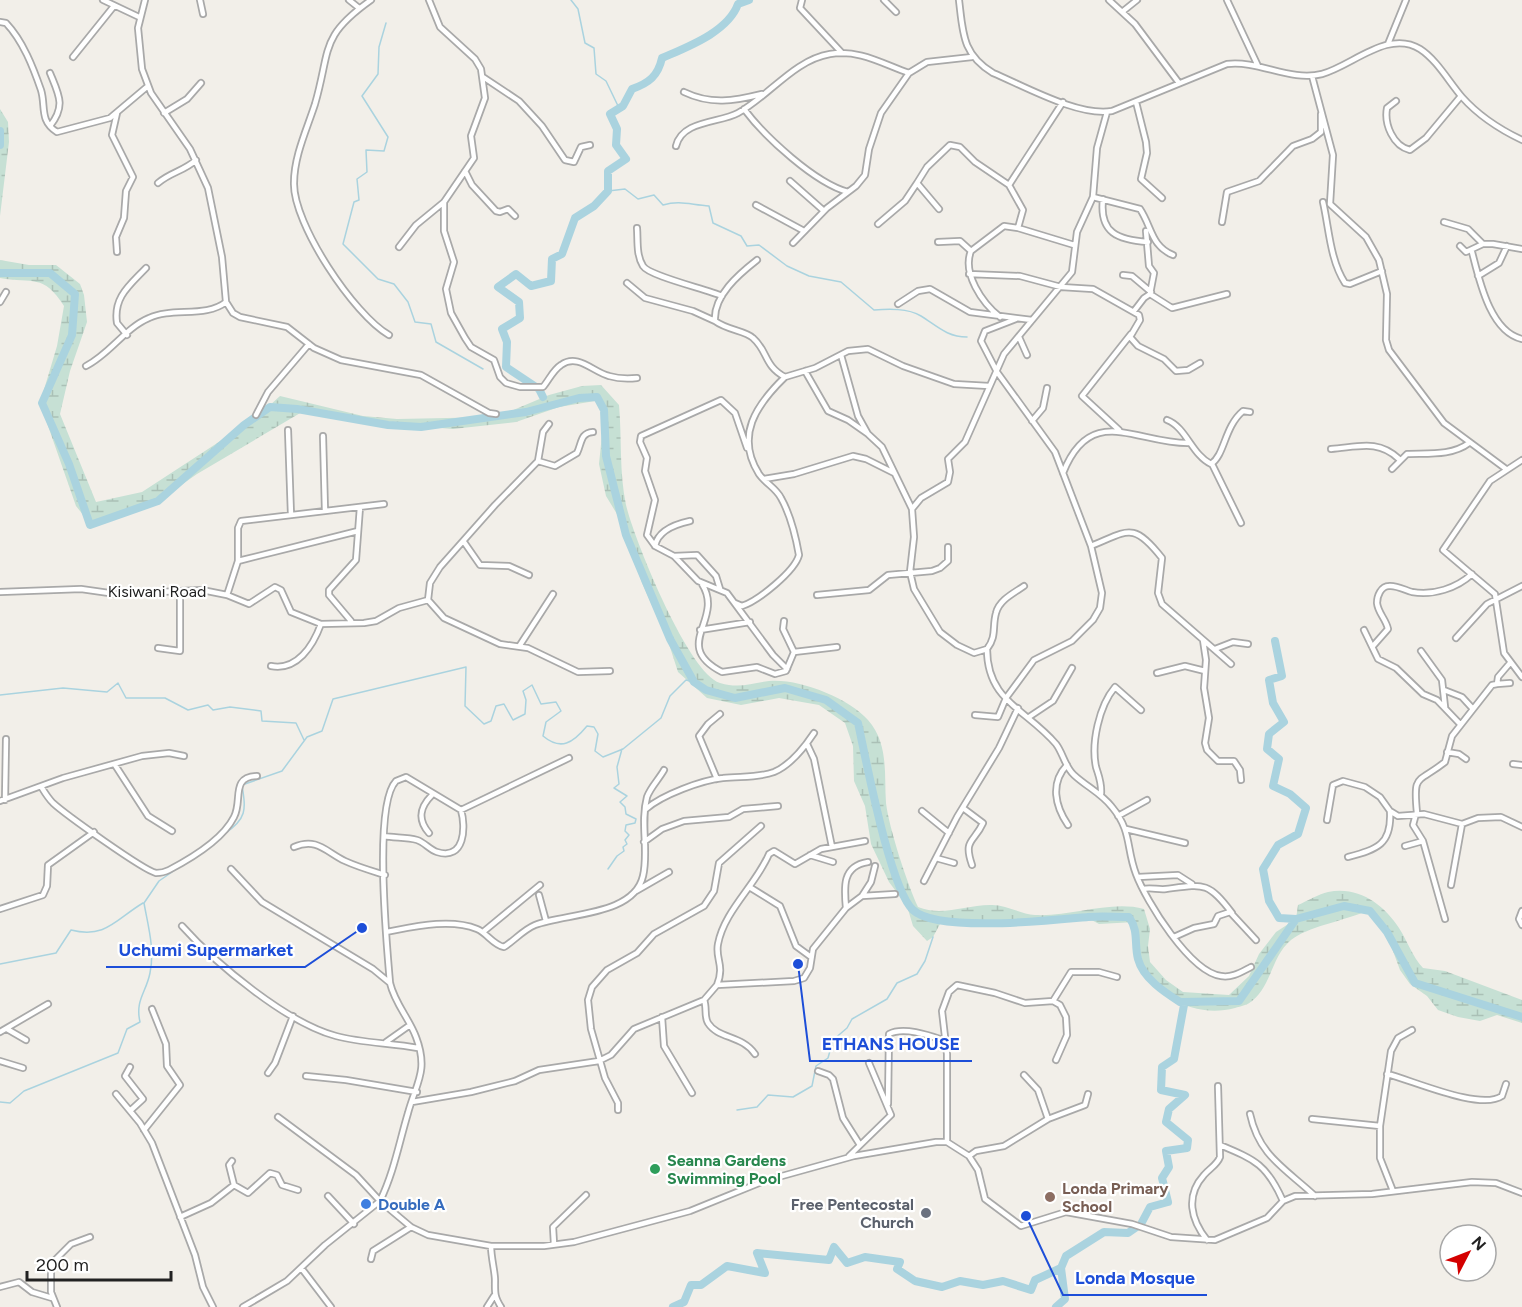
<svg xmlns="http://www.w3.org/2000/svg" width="1522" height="1307" font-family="Figtree,sans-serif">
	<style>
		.wetland { fill: url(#wetland-marsh) }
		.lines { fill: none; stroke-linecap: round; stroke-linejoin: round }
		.stream { stroke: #aad3df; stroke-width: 1.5 }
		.river { stroke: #aad3df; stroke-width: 8 }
		.minor-casing { stroke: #a9a9a9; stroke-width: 8 }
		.minor { stroke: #fff; stroke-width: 4.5 }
		.leisure-dot { fill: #2e9e5b; stroke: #fff; stroke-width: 2 }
		.education-dot { fill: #8d6e63; stroke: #fff; stroke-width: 2 }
		.shop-dot { fill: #3f7fe0; stroke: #fff; stroke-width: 2 }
		.worship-dot { fill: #6b7280; stroke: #fff; stroke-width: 2 }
		.labels { text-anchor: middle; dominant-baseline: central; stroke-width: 4.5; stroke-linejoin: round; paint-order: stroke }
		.street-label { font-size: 16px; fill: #222; stroke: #fff }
		.leisure-label { font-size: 16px; font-weight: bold; fill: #27864d; stroke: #fff; text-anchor: start }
		.education-label { font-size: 16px; font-weight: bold; fill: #785e54; stroke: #fff; text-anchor: start }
		.shop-label { font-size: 16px; font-weight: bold; fill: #366cbe; stroke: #fff; text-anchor: start }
		.worship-label { font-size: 16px; font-weight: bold; fill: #5b616d; stroke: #fff; text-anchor: end }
		.leader { fill: none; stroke: #1d4ed8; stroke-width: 2 }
		.callout-dot { fill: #1d4ed8; stroke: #fff; stroke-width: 2 }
		.callout-label { font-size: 18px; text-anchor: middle; font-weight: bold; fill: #1d4ed8; stroke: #fff; stroke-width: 4.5; stroke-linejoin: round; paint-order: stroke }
	</style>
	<defs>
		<pattern id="wetland-marsh" width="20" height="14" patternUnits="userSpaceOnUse" patternTransform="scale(1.5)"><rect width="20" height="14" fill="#c6e0d4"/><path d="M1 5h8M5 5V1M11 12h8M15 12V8" fill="none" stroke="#aac0b6"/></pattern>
	</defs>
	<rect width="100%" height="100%" fill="#f2efe9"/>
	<path class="wetland" d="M0,109l8,13 1,20 -9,74z
		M0,260l29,5h27l24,19 4,11 3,27 -17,49 -10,43 36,88 46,-10 115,-75 23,-21 83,20 34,3 100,-2 52,-22 33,-9 19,-1 18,20c3,34 0,67 7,100 8,34 62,168 94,178 20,6 31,0 49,-2 29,-3 80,17 99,39 21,24 16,54 18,83 3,25 21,80 32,104 24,10 47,-2 72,-2 15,-1 30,9 45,10 36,2 75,-15 109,-6l6,20 -2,17 2,16 16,18 17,12 46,3 20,-19 10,-22 17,-22 20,-13 2,-14c9,-4 21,-11 30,-13 31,-6 55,12 71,36 9,14 13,28 24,40l22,3 77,29v23l-25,-8 -17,6 -22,-4 -20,-7 -11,-14 -17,-12 -10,-14 -10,-27 -14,-24 -12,-7c-21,9 -57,15 -73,28 -20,17 -19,45 -39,61 -4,4 -11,5 -17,7 -38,10 -79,-9 -96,-45 -5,-11 -2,-29 -4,-41l-36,2 -13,-7 -50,7 -37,-3 -12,3 -14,-3 -33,3 -7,13 -6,4 -14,-15 -6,-20 -18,-24 -18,-38 -6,-38 -11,-25 -1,-35 -8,-23 -26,-18 -40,-7 -38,7 -34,-7 -29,-26 -10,-31 -26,-58 -22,-64 -14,-23 -7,-32 5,-49 -3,-15 -42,7 -43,15 -63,7 -86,-7 -60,-13 -110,65 -40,28 -65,24 -16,-20 -36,-103 17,-57 7,-40c-21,-33 -31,-22 -64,-28z"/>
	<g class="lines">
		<path class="stream" d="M571,0l7,9 7,34 9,5 2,26 10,7 13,27
			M386,23l-7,24 -1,27 -16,22 26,41 -4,14 -18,-1 1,22 -10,7 2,21 -5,2 -11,42 35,35 16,5 14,18 7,20 16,2 5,18 47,27
			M608,191l17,-2 13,10 16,-4 9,10c17,-5 28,0 46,1l4,17 28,13 6,10 12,-1 28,21 22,10 32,6 33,28c14,-1 34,-2 47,6 16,10 26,21 46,21
			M0,695l63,-7 44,4 11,-9 8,15h39l23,12 20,-5 5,5 17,-3 31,4 1,10 34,2 8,17
			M224,834c23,-15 22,-24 18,-49l40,-14 25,-34 15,-6 11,-32 133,-32 -1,39 19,18 7,-3 5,-15 8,-2 9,16 12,-6 1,-14 -3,-9 9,-6 9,19 15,-2 5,9 -15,11 -3,14c18,15 30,7 44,-10l7,1 4,7 -3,17 8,6 20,-8 38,-31 9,-22 16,-16 8,2
			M608,869l9,-13 7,-5 -1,-4 4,-3 -2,-4 4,-5 -4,-4 1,-6 9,-2 1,-4 -10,-5 -1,-7 -5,-5 7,-6 -13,-8 5,-4 -2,-17 5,-18
			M0,964l56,-11 15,-23c35,9 45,-11 72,-27
			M0,1102l10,1 14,-12 94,-38 9,-24 13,-7c-5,-22 6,-29 10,-49 5,-24 -2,-47 -6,-70l15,-22 52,-36
			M737,1110l20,-3 11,-12 25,2 19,-11 4,-20 12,-8 5,-18 14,-12 5,-9 35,-20 10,-16 20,-9 8,-13 8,-24"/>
		<path class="river" d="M0,131v14
			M0,273h50l25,21 -3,41 -30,68 27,61 21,61 68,-24 86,-76 26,-18 27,2 91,16 33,2 105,-15 53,-14 18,-1 7,13 2,46 20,79 44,104 24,43 12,8 29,8 50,-10 41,12 32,23c8,36 32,166 55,187 24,23 141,10 175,7 14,-1 28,0 41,0 10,14 5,27 9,42 5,19 26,33 42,43l59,-1 57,-82 48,-13 26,5 17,21 28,51 107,34
			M543,397l-4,-8 -33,-22 1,-25 -5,-13 18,-11 -1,-16 -21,-15 18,-13 15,12 20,-5 1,-22 10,-5 13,-36 19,-12 14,-15v-20l18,-12 -10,-14 1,-16 -7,-15 13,-8 9,-17c17,-6 26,-13 30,-31 25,-11 66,-26 76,-54l11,-4
			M1275,641l7,35 -13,4 4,23 11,19 -15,12 -2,15 12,10 -6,27 17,8 16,14 -8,26 -20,11 -15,24 6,32 10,17 17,1
			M673,1307l11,-5 7,-17h10l26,-19 38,7 -8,-20 72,7 5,-13 13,16 18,-6 35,5 -3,7 18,12 27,6 18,-6 23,4 20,-4 28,9 4,-10 26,-12
			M1056,1307l9,-8 -4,-31 5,-12 38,-24 24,1 13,-9 9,-17 18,-5 -6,-24 7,-11 -3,-16 21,-3 1,-8 -22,-18 3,-13 16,-14 -24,-5 1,-23 12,-8 10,-54"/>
		<g class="minor-casing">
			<path id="minor" d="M103,0l36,17
				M145,0l-7,28 4,41 9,24 39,56 18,39 14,69 4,45 7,11 7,4 47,10 27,21 27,12 80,15 68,38 7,1
				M200,0l3,14
				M349,0l10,8
				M371,0c-52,37 -40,49 -56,104 -8,25 -21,52 -21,79 -1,41 60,132 95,152
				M429,0l11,27 35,32 6,10 4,29 -14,38 3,22 -30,44v29l10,31 -8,27 5,24 14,25 6,9 23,13 6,17 6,6 14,4h23c6,-7 10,-17 18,-22 17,-12 32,7 48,11 10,3 18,3 28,2
				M802,0l-2,8 42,45
				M884,0l12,12
				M959,0c4,33 3,54 34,73 31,13 86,44 119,38l115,-47c32,-4 63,18 95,10 30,-8 66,-45 98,-25 17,11 29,33 42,48 16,18 39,33 60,43
				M1109,0l26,24 44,59
				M1227,0l31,66
				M1122,12l15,-12
				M0,22l6,1c17,18 27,44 35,67 5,16 -2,31 16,42l53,-14 38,-32
				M1388,44l18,-44
				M73,57l41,-51
				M1312,76l21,79 -3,49 36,33 13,23 8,34 -1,46 3,10 55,73 62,46
				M483,77l36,24 23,25 23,34 9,2 7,-15 9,-2
				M684,92c27,13 50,9 78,2
				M1396,101l-9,7c-3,16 6,38 23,42l16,-12 35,-42
				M1136,102l10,40 1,11 -6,26 21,19
				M744,109c21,28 71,74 104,83
				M164,113l23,-14 14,-16
				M50,126c16,-20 9,-31 0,-53
				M676,146c6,-26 44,-23 62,-33 31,-17 56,-53 92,-59 29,-5 53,10 79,19l18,-11 45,-5
				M465,171l7,14 24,26 4,1 8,-3 7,7
				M790,181l34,30
				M158,183c13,-11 26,-12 38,-23
				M1093,197l47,12c12,18 11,37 33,46
				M1103,199c-4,34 15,41 45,43
				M1323,202c6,26 7,58 22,81l5,1 32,-13
				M756,205l48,26
				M939,209l-22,-26 10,-16 23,-22 10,2 15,15 34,23
				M1222,222l5,-30 32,-11 34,-35 19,-7 9,-7v-18
				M1444,222l24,7 15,15
				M878,224l27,-23 12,-18
				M637,228c1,12 -1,27 6,38 6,10 63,23 79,30
				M1018,228l5,-18 -14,-25 54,-83
				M1146,231l3,35 5,7 -4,21
				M938,242l22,-1 11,10
				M793,243l34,-35 29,-22 9,-11 4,-26 12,-36 28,-40
				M1460,246l6,6 17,-8h10l29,5
				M399,247l17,-22 28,-23
				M117,252l-1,-15 8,-19 2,-27 7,-14 -21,-42 5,-22
				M1472,252c7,27 18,80 50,87
				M757,260c-18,14 -44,36 -42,61 12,9 31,10 38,17 15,13 11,28 32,39l30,-9 33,-17 20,-2 35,17 51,18 35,2
				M969,274l51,2 41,11 32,2 46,26 1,5 -10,17 8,9 26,13 12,12 12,-1 12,-7
				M1123,275l9,1 19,16
				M1478,276l21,-13 8,-17
				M627,283l18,15 48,13 22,10
				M0,302l6,-10
				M898,304l20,-13 12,-2 40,23 62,8
				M1134,311l10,-13 6,-4 22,14 55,-14
				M1000,317c-18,-14 -38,-44 -29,-66l33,-25 14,2 56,17
				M127,335l-10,-12c-4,-26 13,-38 29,-55
				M1019,337l8,18
				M841,355l17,61 10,18 14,13 30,62
				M86,366c24,-12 39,-38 63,-48 23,-11 57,0 77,-16
				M805,371l23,40 20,9 20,14
				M256,415l12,-23 41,-48
				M1167,420c19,7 25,35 44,44 14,-9 13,-37 32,-53l7,1
				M1032,421l11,-13 4,-20
				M549,424l-6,8 -5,29 -43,44 -55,62 -10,16 -2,17 16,18 56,26 28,4 50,24 32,-1
				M288,430l3,85
				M1119,430l-37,-34 49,-62
				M323,436l2,75
				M747,448l-12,-35 -14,-13 -80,36 -1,6 7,16 -2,13 10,29 -8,35 8,11 19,10 24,25 29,12 46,62 14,14
				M1331,449c27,-2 47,-10 68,10
				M1522,460l-32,21 -47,69 52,44 9,59 18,24
				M538,461l17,5 22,-13c5,-10 3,-20 16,-21
				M1212,464l29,59
				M1392,469l15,-15c20,-1 45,2 62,-11
				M1063,473c28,-71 74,-29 126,-30
				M764,479l30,-5 59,-18 13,3 28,14
				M464,542l16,23 29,1 20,9
				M655,546c3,-16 21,-22 35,-25
				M1091,546c37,-15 42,-25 71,12l-4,35 4,11 69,60
				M674,556l23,-1 19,21 4,13
				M238,561l120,-30
				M702,584c23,36 -32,61 20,88l35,-5 18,7 11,-3 8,-19 -11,-23 1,-8
				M1024,586c-10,7 -25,14 -28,27 -4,14 1,23 -9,36l-13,4 -17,-8 -17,-13 -26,-43 -4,-17 4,-35 -2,-28 9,-11 27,-16 2,-10 -2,-13 17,-17 39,-88 68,-82 5,-40 16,-35 4,-49 10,-36
				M0,592l81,-3 35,5 86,-4 25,5 22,9 26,-17 6,3 10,22 30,12 43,-1 12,-2 23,-13 29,-8
				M227,595l11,-34v-33l3,-7 143,-17
				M817,595l52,-5 19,-15 44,-4 8,-3 8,-7v-14
				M735,603l7,3c16,-5 53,-35 57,-51 -3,-17 -9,-41 -18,-57 -5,-10 -16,-15 -22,-24 -24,-38 -3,-69 26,-97
				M351,621l-22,-26v-5l27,-30 4,-53
				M700,630l50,-8
				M1364,630l14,29 18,9 27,26 14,6 23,24
				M1456,638l31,-34 35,-18
				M1203,640l3,20 -2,28 5,30 -4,25 2,7 11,11h16l6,9 1,10
				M520,645l33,-51
				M1373,646l15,-17c-2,-10 -10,-16 -11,-26 0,-7 4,-17 12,-17 7,-1 16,4 23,6 21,4 45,-4 60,-18
				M158,648l22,3v-60
				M987,649c0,52 39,60 69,95 7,9 9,23 18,31 13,12 27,18 38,32 20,24 14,41 24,67 10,27 54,98 85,102 11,2 20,-4 30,-9
				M1215,649l18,-7 15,2
				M1421,651l21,29 3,27
				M794,652l43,-5
				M271,666c26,5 42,-20 50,-42
				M1157,673l28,-7 20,5
				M1497,684l13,-1
				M1444,690l18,7 11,12
				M975,715l23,2 8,-19 28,-38 38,-19 21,-21 7,-12 2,-15 -11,-47 -36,-94 -58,-80 -16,-31 4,-10 31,-12
				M1029,717l24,-16 19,-33
				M807,744l7,15 18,88
				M1447,752l12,2 7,5
				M1513,764l9,1
				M115,765l33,51 24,15
				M1067,765c-17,18 -12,41 1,60
				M717,779l-18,-43 9,-12 12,-10
				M42,788c3,5 6,10 11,15 12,11 90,67 103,70 5,0 9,-1 13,-3 21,-11 54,-31 65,-53 9,-17 -4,-40 23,-41
				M1101,794c1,-11 -2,-17 -5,-27 -5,-24 3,-61 19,-80l26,23
				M5,800l1,-61
				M0,801l63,-23 79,-22 27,-3 15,3
				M963,808l20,15c-9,20 -20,16 -11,42
				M646,809c16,-14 56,-29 77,-31 17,-2 35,0 51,-6 17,-7 30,-24 40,-39
				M922,811l27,22
				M1417,813c-4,-40 0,-29 28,-51l7,-26 40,-51 5,-1 1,-7 12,-14
				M1416,814l-3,11 10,16 22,78
				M1118,816l29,-16
				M1327,820l6,-35 10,-4 22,6 15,10 10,14 8,5 26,-2 38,10 16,-6 23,-1 21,10
				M1126,829l59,14
				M429,833c-12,-14 -9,-26 3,-38
				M384,836c10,2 23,1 33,4 7,2 13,10 20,12 28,9 29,-25 24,-42
				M644,842l18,-13 22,-8 45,-4 14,-8 35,-3
				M1405,846l18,-5
				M294,847c23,-10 32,5 51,14 13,6 27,10 40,14
				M810,855l23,7
				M1348,857c29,-8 44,-12 42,-46
				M936,858l18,5
				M231,869l31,33 111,67 17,14
				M1138,877l40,-2 14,9
				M924,881l33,-64 42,-69 19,-40
				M1451,885l11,-61
				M751,888l29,18 16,40 15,11
				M1143,889c8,-2 15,1 23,0 37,-5 42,-8 66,24
				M636,891l33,-19
				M539,895l7,26
				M862,896l9,-14 4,-16
				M846,908l16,-12 33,-2
				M0,909l43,-14 4,-9 1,-21 46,-33
				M1522,911l-3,8 3,6
				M182,926c34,38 105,97 154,110 26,7 55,7 82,12
				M386,932c27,-5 64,-14 91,-3 10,4 16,16 27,18 11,-7 19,-17 31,-22 31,-12 99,-9 108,-49 6,-25 -3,-53 4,-79 3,-9 12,-18 17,-27
				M483,932l57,-47
				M1174,937l20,-9 20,-4 4,-8 12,-4 26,28
				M717,985c8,-20 -2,-26 1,-41 6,-33 38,-59 51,-90l5,-3 21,13 26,-15 44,-8
				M704,1000c3,7 0,17 4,23 10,16 34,12 47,31
				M1053,1001l18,-29h28l18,5
				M662,1017l2,29 28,47
				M7,1029l19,11
				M0,1032l48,-28
				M386,1042l24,-17
				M0,1061l23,7
				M130,1067l-5,9 18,23 -12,11
				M818,1071l11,4 4,4 10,39 17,27
				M268,1073l7,-10 18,-47
				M1387,1074c25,6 93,37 115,22l4,-12
				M1024,1075l14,15 10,29
				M306,1076l40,4 71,12
				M116,1094l24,29 12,20 43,112 8,32 10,20
				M412,1102l59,-10 44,-11 24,-11 60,-9 12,-6 23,-26 70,-29 13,-15 77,-4 10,-3 6,-10 3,-19 33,-41c-2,-21 -4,-42 22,-46
				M888,1104l1,-70c15,-8 42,2 57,7
				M618,1110v-7l-13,-25 -14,-49 -3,-29 4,-13 15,-17 30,-17 17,-19 50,-28 10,-15 5,-28 42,-37
				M1250,1114c9,42 35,54 65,82
				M278,1117l78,58 24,26c14,-29 19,-58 28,-88 8,-30 21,-42 8,-76 -7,-19 -21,-33 -26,-54 -3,-36 -17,-178 6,-202l10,-4 55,33 108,-52
				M1312,1119l68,7
				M144,1130l36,-45 -13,-19 -1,-22 -14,-35
				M947,1142v-88l-5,-43 7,-19 8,-7 38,8 30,10 28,-2 7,4 6,12 1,18 -11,25
				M1220,1145c36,15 47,20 63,56
				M849,1156l42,-41 -22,-52
				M969,1156l7,-5 28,-5 44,-27 37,-14 3,-11
				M232,1161l-3,4 5,20
				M1393,1191l-13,-33v-32l11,-75 7,-13 14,-8
				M328,1196l26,28
				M180,1217l31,-14 23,-18 14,8 22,-20 7,2 5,10 16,5
				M1207,1240c-16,-20 -22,-44 -3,-65 6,-7 13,-10 16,-18l-2,-71
				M554,1244l-1,-17 33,-32
				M491,1246c0,11 4,26 4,34 0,12 -1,16 6,27
				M371,1259l2,-8 38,-24
				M302,1269l29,38
				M0,1287l19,-5 13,10 20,6
				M57,1307l-6,-15v-28l20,-20 19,-7
				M243,1307l44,-26 38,-36 55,-44 31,26 17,8 63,11h53l30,-4 116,-31 74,-30 90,-25 82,-14h11l22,14 9,14 7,29 36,27 45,-14 66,12 39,13 44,3 52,-22 16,-17 12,-5 77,-2 100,-12 24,1 26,10
				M487,1307l7,-11"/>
		</g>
		<use href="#minor" class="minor"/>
	</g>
	<circle class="leisure-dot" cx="655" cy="1169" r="6"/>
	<circle class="education-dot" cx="1050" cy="1197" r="6"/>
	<circle class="shop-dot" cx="366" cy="1204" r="6"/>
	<circle class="worship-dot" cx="926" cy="1213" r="6"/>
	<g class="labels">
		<g class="street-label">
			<text x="157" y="591">Kisiwani Road</text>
		</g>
		<g class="leisure-label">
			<text x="667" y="1160">Seanna Gardens<tspan x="667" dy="18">Swimming Pool</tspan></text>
		</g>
		<g class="education-label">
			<text x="1062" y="1188">Londa Primary<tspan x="1062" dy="18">School</tspan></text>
		</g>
		<g class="shop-label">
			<text x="378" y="1204">Double A</text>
		</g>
		<g class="worship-label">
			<text x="914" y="1204">Free Pentecostal<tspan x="914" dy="18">Church</tspan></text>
		</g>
	</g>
	<path class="leader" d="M362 928L305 967H106M798 964L810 1061H972M1026 1216L1063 1295H1207"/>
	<g class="callout-dot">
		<circle cx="362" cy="928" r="6"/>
		<circle cx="798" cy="964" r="6"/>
		<circle cx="1026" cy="1216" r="6"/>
	</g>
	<g class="callout-label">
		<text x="206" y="956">Uchumi Supermarket</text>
		<text x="891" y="1050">ETHANS HOUSE</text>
		<text x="1135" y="1284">Londa Mosque</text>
	</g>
	<g transform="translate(1468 1253) rotate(48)"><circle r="28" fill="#ffffff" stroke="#a7a7a7" stroke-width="1.5"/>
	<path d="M0-4.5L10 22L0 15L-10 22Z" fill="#d40000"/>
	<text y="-9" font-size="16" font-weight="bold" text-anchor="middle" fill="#222222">N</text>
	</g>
	<path d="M27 1271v9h144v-9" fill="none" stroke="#222222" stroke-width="3"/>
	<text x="36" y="1271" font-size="18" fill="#222222" stroke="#ffffff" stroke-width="4.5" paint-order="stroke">200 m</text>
</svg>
